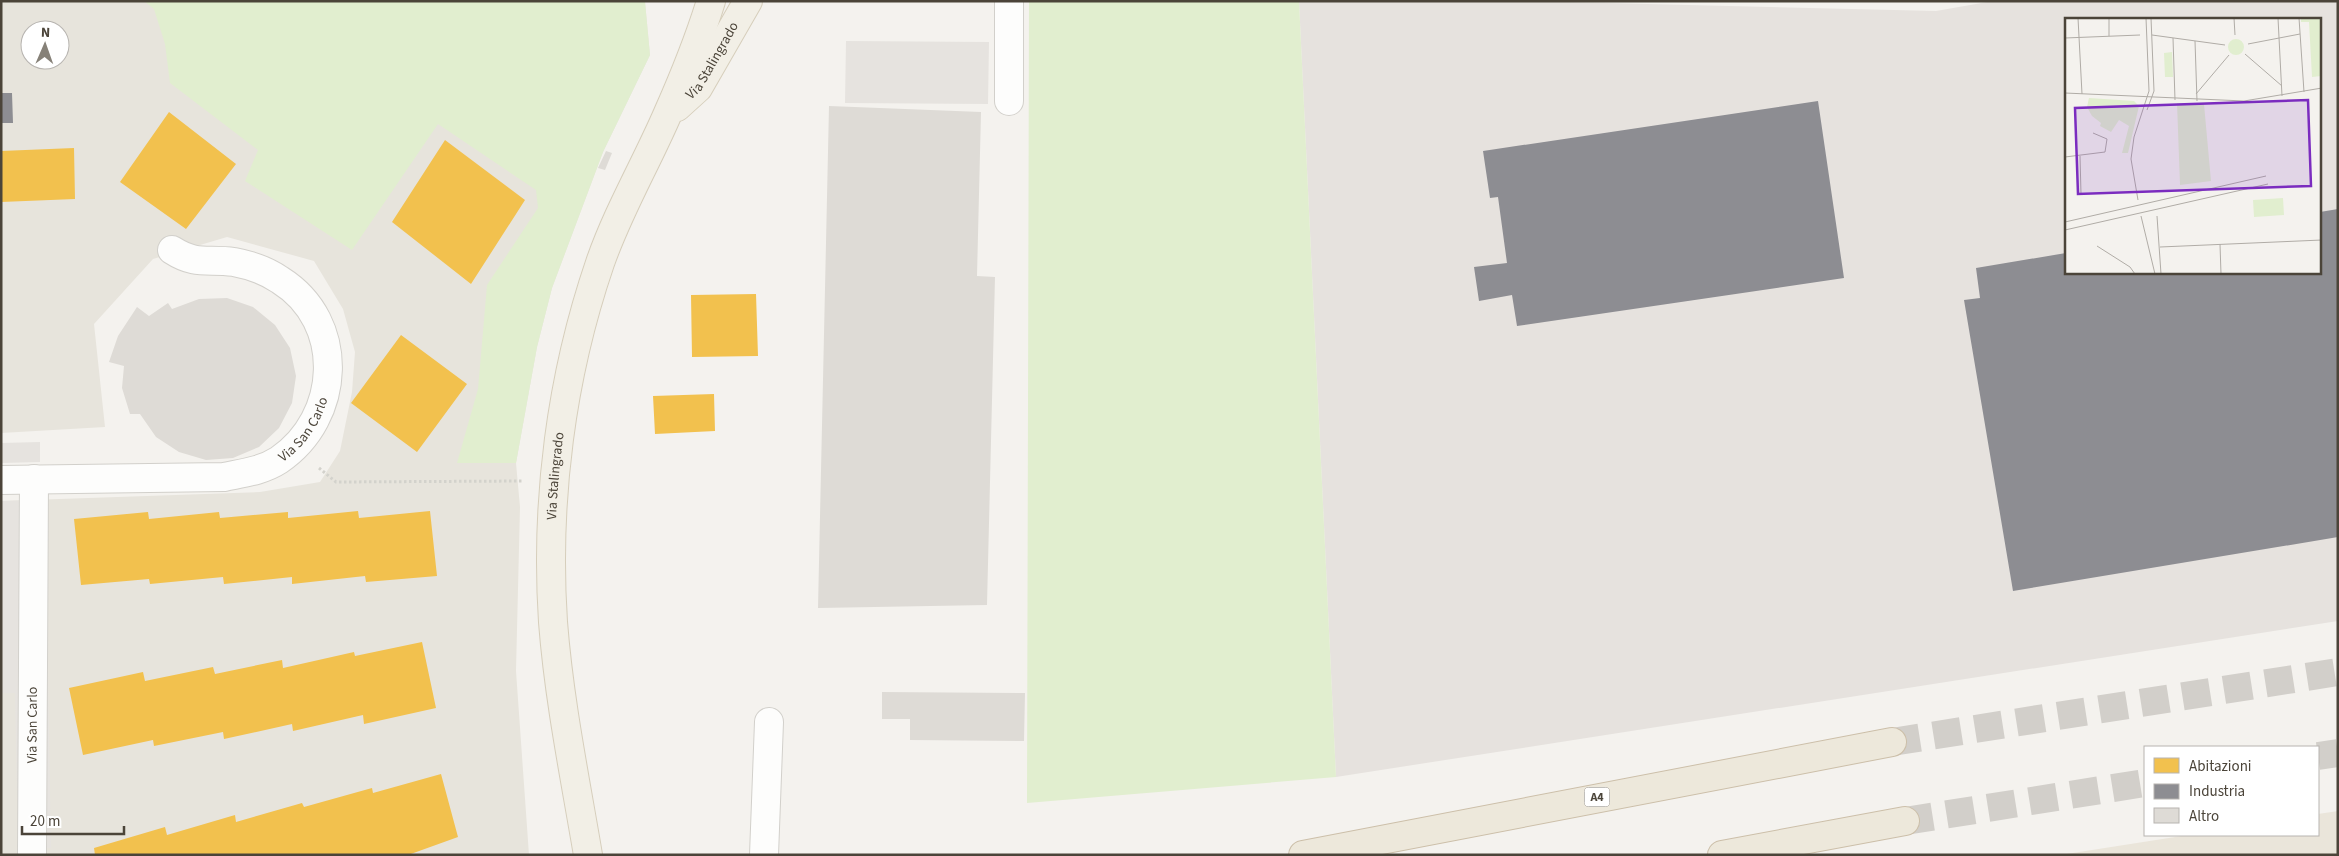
<svg xmlns="http://www.w3.org/2000/svg" width="2339" height="856" font-family="'Source Sans 3',sans-serif">
	<style>
		.residential { fill: #e7e4dc; fill-rule: evenodd }
		.industrial { fill: #e6e2de; fill-rule: evenodd }
		.education { fill: #eae5da }
		.green { fill: #e1eecf }
		.parking { fill: #e6e3df }
		.homes { fill: #f2c14e }
		.industry { fill: #8d8d92 }
		.building { fill: #dedbd6 }
		.lines { fill: none; stroke-linecap: round; stroke-linejoin: round }
		.highway-tunnel { stroke: #d2cfca; stroke-width: 28; stroke-dasharray: 28 14; stroke-linecap: butt }
		.minor-casing { stroke: #d2d0cb; stroke-width: 30 }
		.major-casing { stroke: #d6cebb; stroke-width: 30 }
		.highway-casing { stroke: #ccbfa9; stroke-width: 30 }
		.path { stroke: #d3d2cc; stroke-width: 3; stroke-dasharray: 2.5 2.5; stroke-linecap: butt }
		.minor { stroke: #fdfdfc; stroke-width: 28 }
		.major { stroke: #f2efe6; stroke-width: 28 }
		.highway { stroke: #ede8db; stroke-width: 28 }
		.labels { text-anchor: middle; dominant-baseline: central; stroke-width: 5; stroke-linejoin: round; paint-order: stroke }
		.shield { fill: #fff; stroke: #817c74; stroke-width: 1 }
		.shield-label { font-size: 12px; font-weight: bold; fill: #4b4439 }
		.street-label { font-size: 14px; fill: #4b4439; stroke: #fff }
		.inset-road { fill: none; stroke: #b0aca6; stroke-width: 1 }
		.view { fill: #7b2cbf; fill-opacity: 0.15; stroke: #7b2cbf; stroke-width: 2.5 }
		.inset-edge { fill: none; stroke: #4b4439; stroke-width: 2.5 }
	</style>
	<rect width="100%" height="100%" fill="#f4f2ee"/>
	<path class="residential" d="M1,1l644,1 5,53 -47,97 -51,136 -15,59 -21,116 4,44 -4,164 13,184h-528v-354l259,-9 60,-10 20,-31 12,-59 3,-40 -12,-43 -29,-48 -87,-24 -74,22 -59,65 11,103 -104,6zM30,30h30v30h-30z"/>
	<path class="industrial" d="M1299,1h226l411,10 57,-10h345v620l-1002,156zM2066,19h254v253h-254z"/>
	<path class="education" d="M2338,811v44h-278l128,-20h130v-21z"/>
	<path class="green" d="M144,1l501,1 5,53 -47,97 -51,136 -15,59 -21,116h-59l21,-74 9,-104 51,-77 -2,-18 -98,-66 -86,126 -107,-69 13,-31 -88,-67 -5,-39 -11,-35z
		M1029,1h270l37,776 -309,26z"/>
	<path class="parking" d="M846,41l143,1 -1,62 -143,-1z
		M40,442v20l-39,1v-20z
		M45,500l6,348h-33l-3,-155h-14v-192z"/>
	<path class="homes" d="M169,112l67,52 -50,65 -66,-47z
		M445,140l80,60 -54,84 -79,-62z
		M74,148l1,51 -74,3v-51z
		M756,294l2,62 -66,1 -1,-62z
		M401,335l66,49 -50,68 -66,-49z
		M714,394l1,37 -60,3 -2,-38z
		M358,511l1,7 71,-7 7,65 -71,6 -1,-6 -73,8v-7l-68,7 -1,-7 -73,7 -1,-5 -68,6 -7,-66 74,-7 1,7 70,-7 1,6 68,-6v6z
		M422,642l14,66 -72,16 -1,-9 -70,16 -1,-7 -68,15 -1,-7 -69,14 -1,-6 -70,15 -14,-67 74,-16 2,9 68,-14 2,7 67,-14 1,8 71,-16 1,4z
		M441,774l17,63 -50,18h-313l-1,-7 71,-21 2,8 68,-20 1,7 66,-19 2,4 68,-19 1,5z"/>
	<path class="industry" d="M1,93h11l1,30h-12z
		M1818,101l26,177 -327,48 -5,-31 -33,6 -5,-34 33,-4 -9,-66 -8,1 -7,-47z
		M2338,209v328l-325,54 -49,-291 16,-2 -4,-30 90,-15v19h254v-60z"/>
	<path class="building" d="M829,106l152,6 -4,164 18,1 -8,328 -169,3z
		M606,151l6,2 -7,17 -7,-2z
		M227,298l26,9 22,18 15,23 6,28 -4,27 -13,25 -20,19 -26,11 -27,2 -27,-8 -23,-15 -16,-23h-10l-8,-26 2,-22 -15,-4 9,-26 19,-29 12,9 19,-13 4,6 27,-10z
		M882,692l143,1 -1,48 -114,-1v-21h-28z"/>
	<g class="lines">
		<path class="highway-tunnel" d="M1892,742l446,-70
			M2318,756l20,-3
			M1905,821l240,-38"/>
		<g class="minor-casing">
			<g id="minor">
				<path d="M1009,101v-100"/>
				<path id="s1" d="M1,480l223,-3c19,-4 38,-6 55,-17 62,-42 68,-138 1,-180 -13,-9 -30,-15 -46,-18 -26,-4 -37,4 -62,-12"/>
				<path id="s2" d="M32,853l2,-374"/>
				<path d="M764,855l5,-133"/>
			</g>
		</g>
		<g class="major-casing">
			<g id="major">
				<path id="s3" d="M677,107l21,-19 50,-87"/>
				<path id="s4" d="M588,855c-13,-77 -29,-155 -35,-233 -8,-121 8,-245 47,-359 18,-52 46,-99 68,-150 16,-36 31,-73 43,-112"/>
			</g>
		</g>
		<g class="highway-casing">
			<path id="highway" d="M1303,855l589,-113
				M1722,855l183,-34"/>
		</g>
		<path class="path" d="M319,468l17,14 187,-1"/>
		<use href="#minor" class="minor"/>
		<use href="#major" class="major"/>
		<use href="#highway" class="highway"/>
	</g>
	<g class="labels">
		<rect class="shield" x="1584.5" y="787.5" width="25" height="19" rx="4"/>
		<g class="shield-label">
			<text x="1597" y="797">A4</text>
		</g>
		<g class="street-label">
			<text stroke="none"><textPath href="#s3" startOffset="59">Via Stalingrado</textPath></text>
			<text stroke="none"><textPath href="#s1" startOffset="321">Via San Carlo</textPath></text>
			<text stroke="none"><textPath href="#s4" startOffset="382">Via Stalingrado</textPath></text>
			<text stroke="none"><textPath href="#s2" startOffset="128">Via San Carlo</textPath></text>
		</g>
	</g>
	<g transform="translate(2065 18)">
		<rect width="256" height="256" fill="#f4f2ee"/>
		<path d="M236,0h20v58l-9,1 -3,-55h-8zM163 29a8 8 0 1 1 16 0a8 8 0 1 1-16 0ZM107,34l1,25h-8l-1,-24zM24,80l45,3 5,5 -11,47h-6l7,-27 -10,-6 -8,12 -11,-6 1,-3 -9,-7 -5,-9zM112,85l27,1 7,77 -31,4zM218,180l1,17 -30,2 -1,-17z" fill="#e1eecf"/>
		<path class="inset-road" d="M13,0l4,76M44,0v18M169,0l1,17M213,0l4,78M234,0l5,74M87,17l73,10M0,20l75,-3M108,20l2,62M130,23l2,60M183,26l52,-10M180,36l37,32M0,75l179,8 78,-13M131,76l33,-39M82,92l7,-19 -3,-73M15,138l1,38M0,139l40,-5 2,-13 -14,-6M73,182l-7,-41 3,-22 15,-46 -3,-73M76,198l14,58M92,198l4,58M0,204l201,-46M0,212l203,-46M155,226l1,30M32,228l33,21 5,7M95,229l162,-7"/>
		<path class="view" d="M243,82l3,86 -233,8 -3,-86z"/>
		<rect width="256" height="256" class="inset-edge"/>
	</g>
	<rect width="2339" height="856" fill="none" stroke="#4b4439" stroke-width="5"/>
	<rect x="2144" y="746" width="175" height="90" fill="#ffffff" stroke="#b7b4b0"/>
	<rect x="2154" y="758" width="25" height="15" fill="#f2c14e" stroke="#b7b4b0"/>
	<text x="2189" y="771" font-size="15" fill="#4b4439">Abitazioni</text>
	<rect x="2154" y="784" width="25" height="15" fill="#8d8d92" stroke="#b7b4b0"/>
	<text x="2189" y="796" font-size="15" fill="#4b4439">Industria</text>
	<rect x="2154" y="808" width="25" height="15" fill="#dedbd6" stroke="#b7b4b0"/>
	<text x="2189" y="821" font-size="15" fill="#4b4439">Altro</text>
	<g transform="translate(45 45) rotate(2)"><circle r="24" fill="#ffffff" stroke="#b7b4b0"/>
	<path d="M0-4L9 19L0 12L-9 19Z" fill="#868178"/>
	<text y="-8" font-size="14" font-weight="bold" text-anchor="middle" fill="#4b4439">N</text>
	</g>
	<path d="M22 826v8h102v-8" fill="none" stroke="#4b4439" stroke-width="2.5"/>
	<text x="30" y="826" font-size="15" fill="#4b4439" stroke="#ffffff" stroke-width="4" paint-order="stroke">20 m</text>
</svg>
